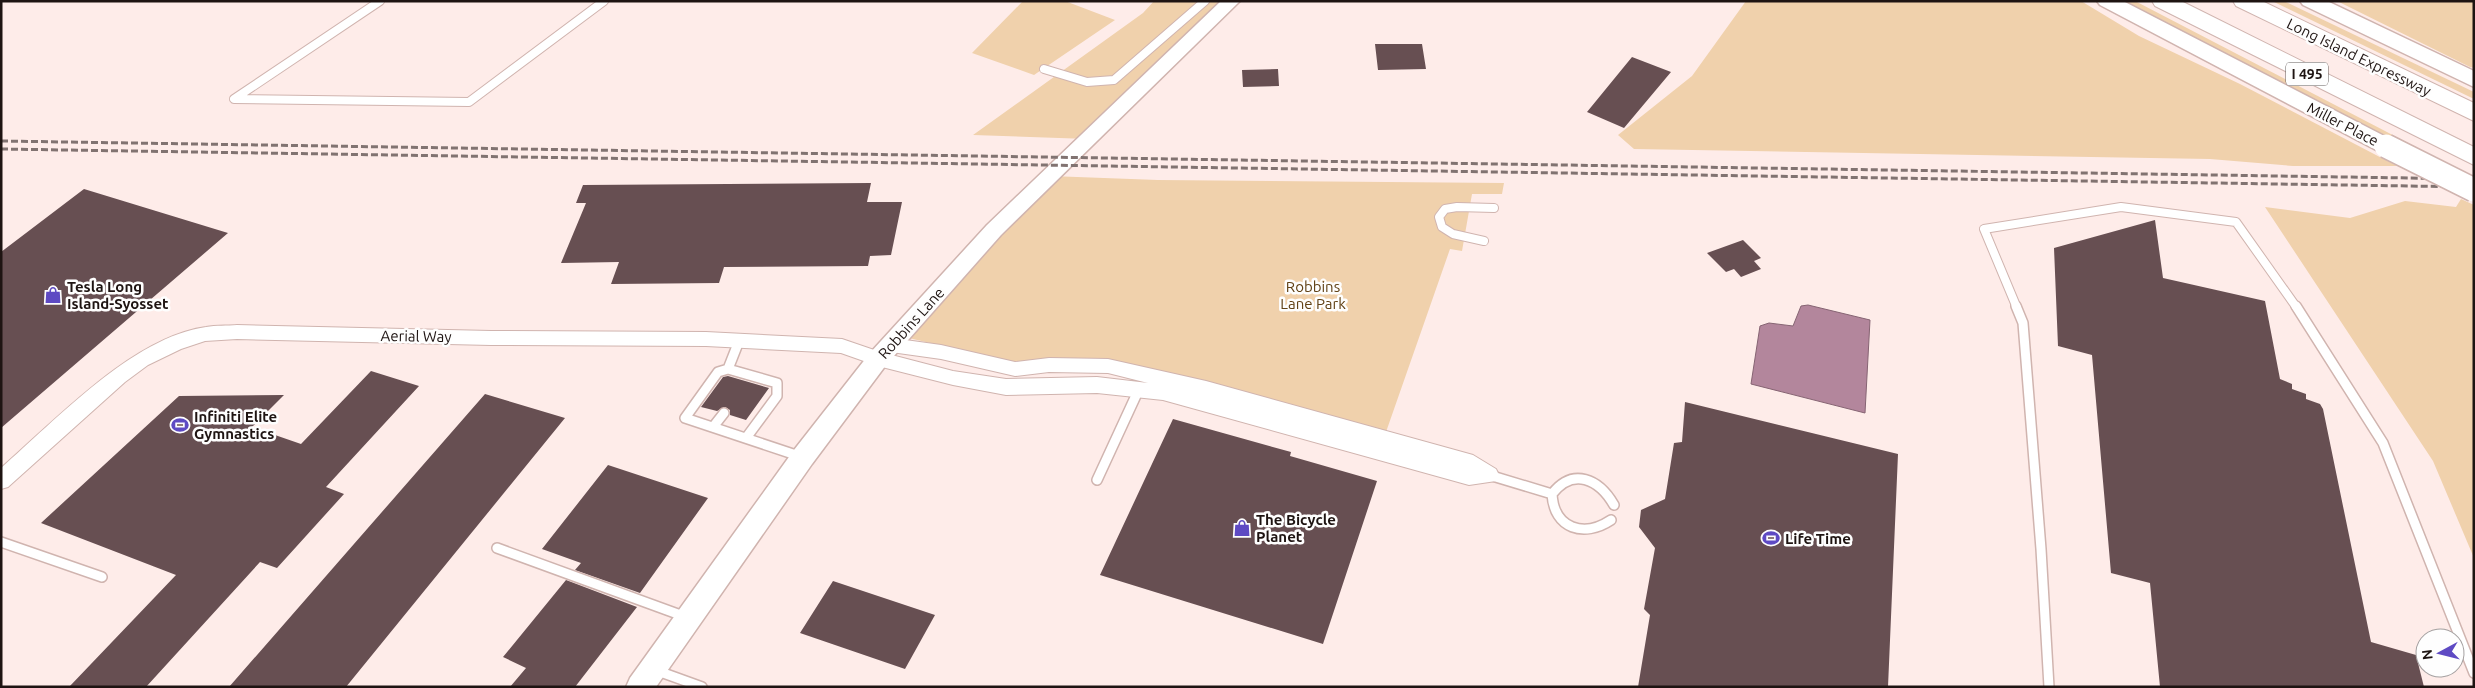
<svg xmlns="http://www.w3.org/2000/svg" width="2475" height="688" font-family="Ubuntu,sans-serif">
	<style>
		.green { fill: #f0d1ac }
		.water { fill: #b3869c; stroke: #866473 }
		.building { fill: #674f52 }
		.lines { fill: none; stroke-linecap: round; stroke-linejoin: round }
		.service-far1-casing { stroke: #d0b4af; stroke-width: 10 }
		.service-casing { stroke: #d0b4af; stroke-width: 12 }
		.minor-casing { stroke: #d0b4af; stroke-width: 2 }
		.tertiary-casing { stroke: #d0b4af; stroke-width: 3 }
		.secondary-casing { stroke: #d0b4af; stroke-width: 3 }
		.motorway-casing { stroke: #d0b4af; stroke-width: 2 }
		.service-far1 { stroke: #fff; stroke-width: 8 }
		.service { stroke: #fff; stroke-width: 9 }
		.minor { fill: #fff; fill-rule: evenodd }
		.tertiary { fill: #fff; fill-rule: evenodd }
		.secondary { fill: #fff; fill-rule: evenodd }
		.motorway { fill: #fff; fill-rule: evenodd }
		.rail { stroke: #817371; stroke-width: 3; stroke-dasharray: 7 3; stroke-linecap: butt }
		.secondary-bridge-casing { stroke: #d0b4af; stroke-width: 26; stroke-linecap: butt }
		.secondary-bridge { stroke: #fff; stroke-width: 23 }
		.labels { text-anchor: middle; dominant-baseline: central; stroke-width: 5; stroke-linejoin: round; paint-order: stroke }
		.shield { fill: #fefefe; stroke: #615a59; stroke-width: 1 }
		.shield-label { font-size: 14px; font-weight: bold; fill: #1e1412 }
		.street-label { font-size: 15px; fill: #1e1412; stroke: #fefefe }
		.poi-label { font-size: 15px; font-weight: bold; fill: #1e1412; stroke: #fefefe; text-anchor: start }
		.park-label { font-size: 15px; fill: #614115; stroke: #fefefe }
	</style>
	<rect width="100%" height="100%" fill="#feece9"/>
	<path class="green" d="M1023,1h42l50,19 -81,55 -62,-22z
		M1154,1h77l-143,138 -115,-4 170,-122z
		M1746,1h335l58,35 101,48 157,82h-104l-83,-7 -576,-10 -16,-14 74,-59z
		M2122,1h13l300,156h-11z
		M2272,1h12l190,91v7z
		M2337,1h137v67l-4,-1z
		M1050,176l108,4 346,3 -2,11h-30l-10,57 -12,-2 -64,183 -273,-72 -101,2 -112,-26z
		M2461,199l13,6v353l-41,-97 -168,-254 85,11 55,-17 51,6z"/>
	<path class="water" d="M1808,305l62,15 -5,93 -114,-29 9,-58 9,-3 24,3 8,-20z"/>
	<path class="building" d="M1375,44h47l4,25 -48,1z
		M1632,57l39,15 -47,56 -37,-16z
		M1278,69l1,17 -36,1 -1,-17z
		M871,183l-4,19h35l-11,53 -21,1 -2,10 -144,1 -5,16 -108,1 8,-22 -58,1 25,-60h-10l7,-18z
		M84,189l144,44 -227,195v-176z
		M2155,220l8,58 102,23 15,78 12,5v5l14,5v5l14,5 3,5 48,233 45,13 8,32h-264l-10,-104 -39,-10 -19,-218 -34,-9 -4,-98z
		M1743,240l18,18 -7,3 7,8 -20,8 -7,-8 -8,3 -19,-19z
		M371,371l48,15 -93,101 18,7 -67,74 -17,-6 -114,125h-77l107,-112 -135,-52 138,-127 105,-1 -32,32 49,17z
		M728,376l41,12 -23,32 -16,-5v-5l-5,-3 -8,4 -16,-4 22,-30z
		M485,394l80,24 -219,269h-117z
		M1685,402l213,52 -10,233h-250l12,-72 -6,-6 11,-61 -16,-21 2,-17 24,-11 9,-56 8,-1z
		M1173,419l118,33 -1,4 87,25 -54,163 -223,-69z
		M608,465l100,33 -68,95 -65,-23 6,-7 -39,-14z
		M566,580l71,27 -62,80h-65l16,-19 -23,-11z
		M833,581l102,34 -30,54 -105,-36z"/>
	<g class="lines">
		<g class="service-far1-casing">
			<path id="service-far1" d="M380,1l-146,98 235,3 135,-101
				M1044,69l43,13 27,-2 91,-79
				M1484,241l-31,-7 -11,-7 -3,-10 6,-8 12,-2 37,1
				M2017,308l-33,-79 137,-22 115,15 61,86"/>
		</g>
		<g class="service-casing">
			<path id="service" d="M2016,306l7,17 18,226 8,138
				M2296,306l87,137 91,230
				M728,369l11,-28
				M713,427l11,-14
				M746,438l31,-42v-13l-49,-14 -10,3 -33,46 117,39
				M1489,475l63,19
				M1097,480l42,-91
				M1611,520c-27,18 -57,9 -59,-26 21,-27 47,-15 62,11
				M1,542l101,35
				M497,548l189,69
				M655,670l47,17"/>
		</g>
		<g class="minor-casing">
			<path id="minor" d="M237,325l254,6 215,1 136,7 38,13 73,19 53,8 91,-2 51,6 -40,-10 -59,-1 -34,4 -74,-17 -50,-7 -7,-2 -2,-5 2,-5 7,-2 50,7 74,17 34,-4 59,1 98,22 267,74 23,14 3,6 -3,6 -27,4 -306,-85 -66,-7 -91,2 -53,-10 -75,-19 -37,-13 -135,-7 -215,-1 -254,-6 -32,2 -24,8 -33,16 -23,17 -117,105 -7,2v-21c55,-48 132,-131 205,-141 10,-2 21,-1 31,-2z"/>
		</g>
		<g class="tertiary-casing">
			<path id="tertiary" d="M1221,1h19l-239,234 -115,130 -74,99 -156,223h-30l4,-9 164,-228 76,-97 117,-128z"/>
		</g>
		<g class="secondary-casing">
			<path id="secondary" d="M2097,1h26l271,140 4,5 -4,5 -8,3 -8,-3 -278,-146z
				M2300,1h27l147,70v16l-171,-82z"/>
		</g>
		<g class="motorway-casing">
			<path id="motorway" d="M2152,1h29l293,146v18l-319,-159z
				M2233,1h29l212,102v18l-238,-115z"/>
		</g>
		<use href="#service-far1" class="service-far1"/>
		<use href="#service" class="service"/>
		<use href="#minor" class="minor"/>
		<use href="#tertiary" class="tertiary"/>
		<use href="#secondary" class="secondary"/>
		<use href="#motorway" class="motorway"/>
		<path class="rail" d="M1,141l2473,38
			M1,149l2473,38"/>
		<g class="secondary-bridge-casing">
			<path id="secondary-bridge" d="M2386,146l88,44"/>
		</g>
		<use href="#secondary-bridge" class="secondary-bridge"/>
	</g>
	<defs>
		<g id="shop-bare" transform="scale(1.35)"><path d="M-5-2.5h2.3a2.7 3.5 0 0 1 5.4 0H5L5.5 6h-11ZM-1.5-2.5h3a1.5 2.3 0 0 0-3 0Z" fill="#5e4ac3" stroke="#fefefe" stroke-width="2.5" paint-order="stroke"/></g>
		<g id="stadium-bare" transform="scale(1.35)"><path d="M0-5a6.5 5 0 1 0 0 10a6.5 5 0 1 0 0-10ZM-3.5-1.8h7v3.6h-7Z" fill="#5e4ac3" stroke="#fefefe" stroke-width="2.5" paint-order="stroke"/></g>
	</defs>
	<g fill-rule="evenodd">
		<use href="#shop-bare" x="53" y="295"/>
		<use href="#stadium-bare" x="180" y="425"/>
		<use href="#shop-bare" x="1242" y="528"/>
		<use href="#stadium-bare" x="1771" y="538"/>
	</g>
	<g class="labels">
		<rect class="shield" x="2286" y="62.5" width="42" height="23" rx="4"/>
		<g class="shield-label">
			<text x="2307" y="74">I 495</text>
		</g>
		<g class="street-label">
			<text transform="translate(2359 57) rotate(26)">Long Island Expressway</text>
			<text transform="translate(2343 124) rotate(27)">Miller Place</text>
			<text transform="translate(911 323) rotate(-48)">Robbins Lane</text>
			<text transform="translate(416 336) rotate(1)">Aerial Way</text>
		</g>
		<g class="poi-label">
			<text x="67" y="286">Tesla Long<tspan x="67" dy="17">Island-Syosset</tspan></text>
			<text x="194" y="416">Infiniti Elite<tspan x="194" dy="17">Gymnastics</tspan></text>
			<text x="1256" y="519">The Bicycle<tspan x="1256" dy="17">Planet</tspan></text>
			<text x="1785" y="538">Life Time</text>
		</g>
		<g class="park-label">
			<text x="1313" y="286">Robbins<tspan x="1313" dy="17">Lane Park</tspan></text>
		</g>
	</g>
	<rect width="2475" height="688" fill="none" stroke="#1e1412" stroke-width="5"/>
	<g transform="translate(2440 653) rotate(263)"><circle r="24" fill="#fefefe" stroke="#a4a0a0"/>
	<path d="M0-4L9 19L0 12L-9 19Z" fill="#5e4ac3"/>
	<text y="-8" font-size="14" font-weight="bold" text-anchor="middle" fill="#1e1412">N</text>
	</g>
</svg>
